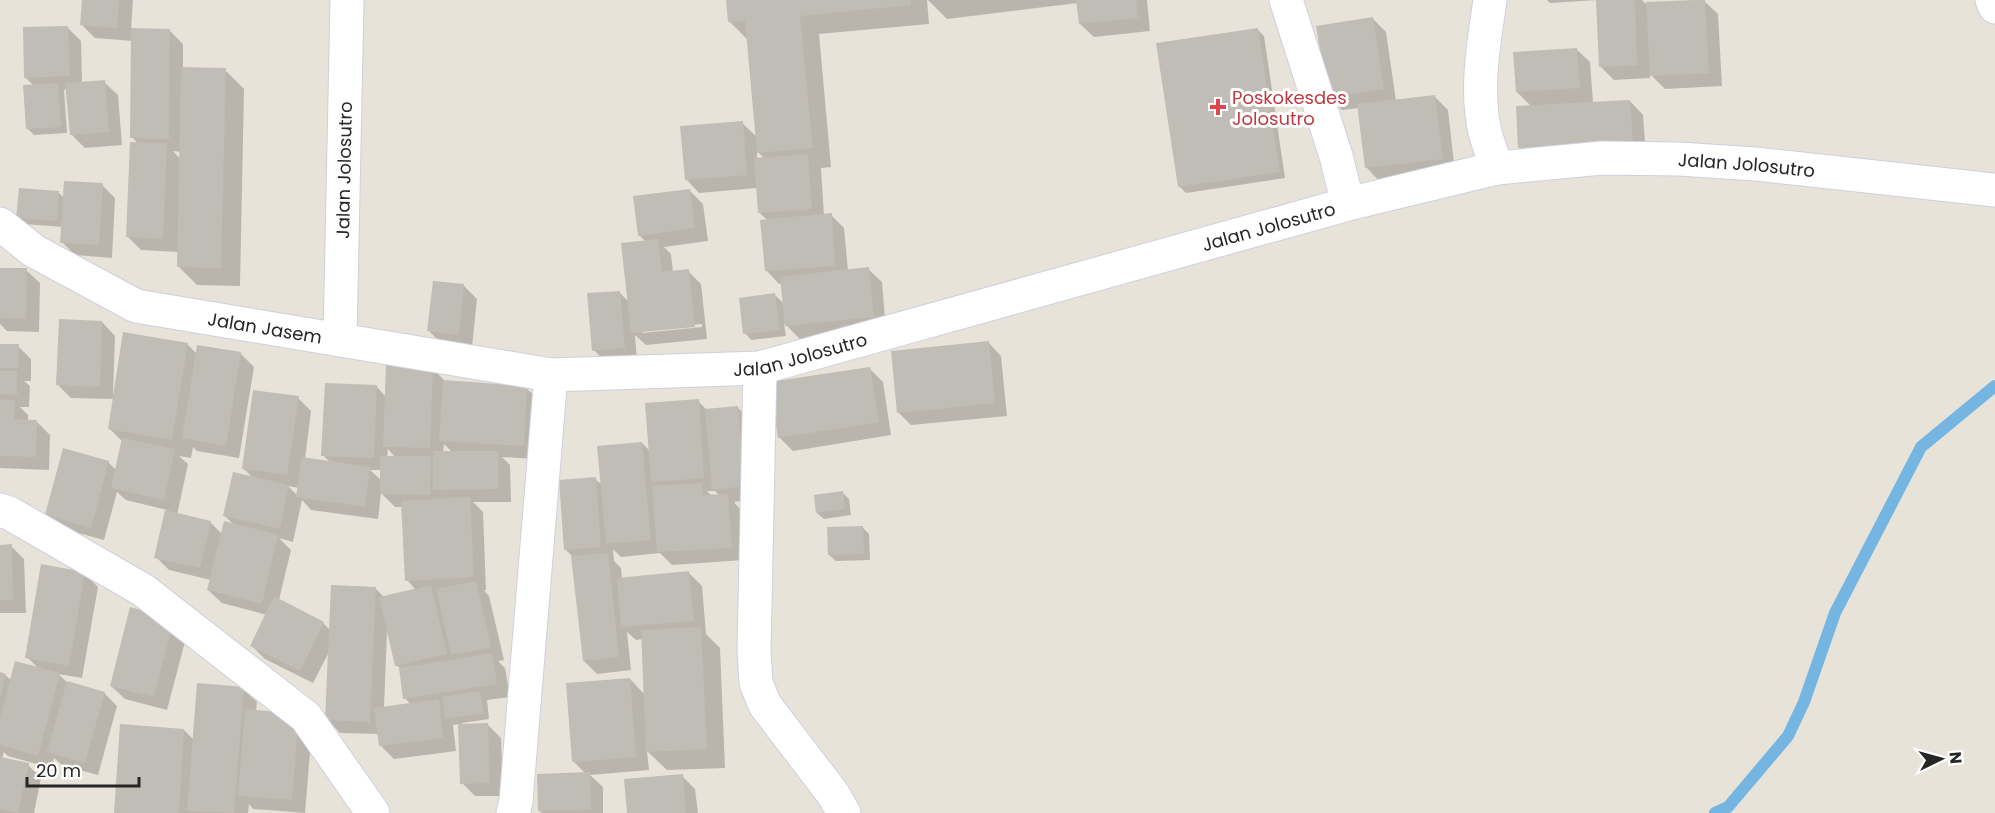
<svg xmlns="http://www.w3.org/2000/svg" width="1995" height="813" font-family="Poppins,sans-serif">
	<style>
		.shadow { fill: #0003; fill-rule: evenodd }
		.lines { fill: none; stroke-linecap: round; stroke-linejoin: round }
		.stream { stroke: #75b5e1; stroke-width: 12 }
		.building { fill: #c0bdb6 }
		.minor-casing { stroke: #cfcfde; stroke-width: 35 }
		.minor { stroke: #fff; stroke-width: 33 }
		.health-dot { fill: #e0444e; stroke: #fff; stroke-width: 2 }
		.labels { text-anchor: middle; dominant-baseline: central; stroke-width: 6; stroke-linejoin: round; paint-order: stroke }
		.health-label { font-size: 18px; fill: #be3a42; stroke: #fff; text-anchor: start }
		.street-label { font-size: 18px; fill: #262626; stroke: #fff }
	</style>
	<rect width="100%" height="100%" fill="#e8e3d9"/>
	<path class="shadow" d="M83,0h50l-2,30 39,1 13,13v25l42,1 19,19 -4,197 -43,-1 -19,-19v-14l-37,-2 -14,-14 11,-92 -6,-7 1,-96 -38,-3 -13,-13zM173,151l8,1 -1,7z
		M728,0h199l2,24 -110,10 12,133 -10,1 3,48 7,-1 13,13 4,43 20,-2 14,13 4,48 -86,9 -16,-16 2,13 -35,4 -6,-7 30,-38 9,9 -2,-20h-3l-13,-14 1,-50 -8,-8 -2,-24 -58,5 -13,-14 56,-56 15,14 -9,-97 -18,-18zM757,151l7,7 -7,1z
		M928,0h219l3,31 -56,6 -14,-13 -2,-21 -131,16z
		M1547,0h50l-47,3z
		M1598,0h44l4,4 58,-3 14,13 4,72 -57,3 -15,-15v4l-36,2 -14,-14z
		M1373,19l13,13 10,69 39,-4 13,13 7,62 -76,9 -13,-14 -7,-59 -17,2 -13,-13z
		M68,28l13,13 1,42 22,-1 14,13 4,50 -37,3 -14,-14 -4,-45 -3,1 3,43 -33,2 -7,-7 7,-42 -9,-9z
		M1258,30l6,6 21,142 -99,15 -7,-7z
		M1576,49l14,13 3,41 37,-2 13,14 3,40 -113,6 -13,-13 12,-41 -15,-15z
		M102,185l13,13 -3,60 -37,-3 -13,-13 1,-15 -39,-3 -6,-6 40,-26 7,7z
		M690,191l13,13 5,37 -44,6 7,7 2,18 15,-1 13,13 6,55 -61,6 -11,-10 2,26 -30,3 -13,-14 25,-58 10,10 17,-60 -7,-7zM702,324v3l-60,6v-3z
		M0,270h26l14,13 -1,49 -32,-1 -7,-7z
		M464,286l13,13 -5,48 -30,-3 -13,-13z
		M102,322l13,14 -2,58 74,-50 10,10 43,-1 14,14 -15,91 -42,-7 -4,-4 -2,11 -12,-2 9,8 -11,51 34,8 11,11 13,-8 -10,-10 29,-37 -11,-11 55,-70 13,13 -6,48 26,4 -8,-8 53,-69 10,11 46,-29 14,14 80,6 14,13 -4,58 -34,-2 8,8 1,37h-38l10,10 3,78h-2l5,6 15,64 -6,1 7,7 5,29 -23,3 2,19 -27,4 1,2h25l13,13 2,58h-28l-13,-13 -2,-59 -7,1 3,26 -62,8 -13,-13 -2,-12 -39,-1 -13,-14 3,-69 -17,33 -48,-24 -13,-13 15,-31 -45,-12 -14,-13 3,-10 -42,-10 -13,-13 11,-47 -41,-10 -9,-8 -13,48 -44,-12 -14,-13 62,-53 8,8 7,-28 -13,-13 4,-30 -43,-1 -14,-14zM444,444l9,9h-10zM388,449l8,9 -9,-1zM370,470h12v11zM288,486l11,2 -1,8zM381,493l14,14h7l5,73 9,10 -32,7 -9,-9 -45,42 -7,-7 -44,-23 12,-50 -12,-12 14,4 9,-42 9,10 67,9zM387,630l9,35 5,4 4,29 6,7 -27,3z
		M988,342l13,14 6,60 -96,9 -13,-13z
		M0,346h18l13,13v22h-7l6,5 -1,21h-9l8,8v6h8l14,14 -1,35 -49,-2z
		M870,369l13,13 8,53 -98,16 -14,-14z
		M698,401l10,10 30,-3 13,13 7,78 -24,3 6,7 4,51 -72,5 -12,-12 -39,4 -8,-8 1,12 7,7 1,11 67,-6 13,13 4,48 14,14 5,120 -58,2 -20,-19 2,19 -59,5 13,12v26h-61l-3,-2 47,-37 -13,-13 57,-82 15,16 -3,-56 -6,1 -9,-8 4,38 -34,4 -13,-13 -11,-104 -7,-7 29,-71 8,7 39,-43 9,9zM707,491h8l5,5h-8z
		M843,493l6,6 2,16 -27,4 -7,-6z
		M863,528l6,6 1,26 -34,1 -7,-6z
		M0,546h11l13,13 2,54h-26z
		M85,574l13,13 -16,91 -24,-4 9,8 37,11 13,13 -19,69 -36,-10 -8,-7 -3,10 -43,-12 -4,-4 -2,7 26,6 13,13 -7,35h-34v-139l5,1 7,6 27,-12 -12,-12z
		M131,609l56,25 -20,76 -42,-11 -14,-13z
		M243,689l14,13 -1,9 56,17 -7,85 -52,-4 -4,-5 -1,9h-132l68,-83 10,10z
		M682,776l13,13 3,24h-69z"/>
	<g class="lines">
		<path class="stream" d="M1715,813l13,-6 60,-71 16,-34 31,-89 86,-166 74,-61"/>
	</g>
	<path class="building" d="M82,0h37l-2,28 -37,-3z
		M726,0h185v5l-111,11 13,132 -56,5 -12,-132 -17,1z
		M1076,0h60l2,18 -59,6z
		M1596,0h39l2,65 -38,2z
		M1694,0h11l4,73 -59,3 -4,-74z
		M1373,17l11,72 -56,8 -12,-71z
		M68,26l2,50 -46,2 -1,-51z
		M131,28l39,1 -1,110 -39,-1z
		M1258,28l22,144 -102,15 -22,-144z
		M1577,48l3,40 -64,4 -3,-40z
		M181,67l45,1 -5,200 -44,-1z
		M105,80l4,52 -39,3 -5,-52z
		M58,83l3,44 -35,2 -3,-44z
		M1435,95l8,64 -78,9 -8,-64z
		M1630,100l3,42 -115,6 -2,-42z
		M743,121l4,54 -62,5 -5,-54z
		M130,142l37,1 -4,96 -37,-2z
		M808,154l4,55 -54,4 -4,-55z
		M64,181l39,2 -4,62 -39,-2z
		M19,188l40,3 -2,30 -41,-3z
		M690,189l5,39 -57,8 -5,-40z
		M832,213l3,53 -70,5 -5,-51z
		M658,239l4,33 27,-3 6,58 -64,6 -10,-90z
		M869,267l5,50 -89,9 -5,-49z
		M0,268h27l-1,51 -26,-1z
		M433,281l31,3 -5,51 -32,-4z
		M620,291l5,57 -33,3 -5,-58z
		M775,293l5,37 -37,4 -4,-36z
		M59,319l43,2 -2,66 -44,-2z
		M123,332l65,11 -16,97 -64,-11z
		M989,341l6,62 -98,10 -6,-62z
		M0,344h19l-1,24h-18z
		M197,345l44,7 -15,94 -44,-8z
		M386,365l47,2 -3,81 -47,-1z
		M870,367l9,55 -101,16 -9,-56z
		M0,371h17v24l-17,-1z
		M443,380l84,6 -3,60 -85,-5z
		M325,383l52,2 -3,73 -53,-2z
		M253,390l46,6 -12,79 -45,-6z
		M0,399l15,1 -1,19 23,1 -1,37 -36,-1z
		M699,399l5,79 -53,4 -6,-79z
		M738,406l7,80 -33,4 -7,-81z
		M122,438l53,11 -11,51 -53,-12z
		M642,442l9,98 -45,4 -9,-98z
		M63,448l46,13 -18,67 -46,-13z
		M433,451h65v38l-65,1z
		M380,456h51l-1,39 -50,-1z
		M302,457l68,10 -5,40 -69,-10z
		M233,472l56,13 -9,44 -57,-13z
		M596,477l5,70 -37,3 -5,-70z
		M702,483l1,12 25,-1 4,54 -75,4 -5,-66z
		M843,491l2,18 -29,4 -2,-18z
		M470,497l4,80 -69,4 -4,-80z
		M165,510l46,11 -11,47 -46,-10z
		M224,521l54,14 -16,69 -55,-14z
		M863,526l1,28 -36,1 -1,-28z
		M12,544l1,56h-13v-55z
		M608,553l11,104 -36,4 -12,-105z
		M41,564l44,8 -16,94 -44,-8z
		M689,571l5,50 -73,6 -4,-49z
		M476,581l15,66 -40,8 -15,-66z
		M331,585l45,2 -6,135 -45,-2z
		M431,585l16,69 -52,12 -16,-69z
		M274,596l50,26 -24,49 -50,-25z
		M130,607l44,12 -20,78 -44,-11z
		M701,627l6,122 -61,3 -5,-122z
		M492,653l5,31 -94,15 -4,-31z
		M15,661l45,12 -22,83 -38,-11v-27z
		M0,672l6,2 -5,21h-1z
		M630,678l6,79 -64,5 -6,-79z
		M67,681l38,11 -20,71 -38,-11z
		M197,683l47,4 -10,126 -47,-2z
		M480,691l4,22 -39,6 -3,-22z
		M439,699l4,39 -64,8 -5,-38z
		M245,709l54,5 -7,86 -54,-4z
		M488,723l2,60 -30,1 -2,-60z
		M120,724l64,5 -5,84h-65z
		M0,757l29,6 -11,50 -18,-4z
		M590,772l1,38 -53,1 -1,-37z
		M683,774l3,39h-59l-3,-34z"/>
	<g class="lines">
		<g class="minor-casing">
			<g id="minor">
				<path d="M1286,0l50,156 12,48"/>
				<path d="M1490,0c-6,43 -15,89 -5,132 3,12 8,24 12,36"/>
				<path d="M1992,0l3,7"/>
				<path id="s1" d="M0,224l34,27 102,55 415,69 209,-7 588,-164 149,-36 105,-10 77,1 77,5 239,26"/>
				<path id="s2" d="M340,340l7,-340"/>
				<path d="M760,368l-6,282 2,33 9,22 68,89 11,19"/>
				<path d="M0,510l9,3 134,77 163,127 67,96"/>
				<path d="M513,813l3,-12 35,-426"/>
			</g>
		</g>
		<use href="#minor" class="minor"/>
	</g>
	<path class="health-dot" d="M1215 98h6v6h6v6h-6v6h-6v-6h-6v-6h6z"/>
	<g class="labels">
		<g class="health-label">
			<text x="1232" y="97">Poskokesdes<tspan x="1232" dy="21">Jolosutro</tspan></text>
		</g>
		<g class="street-label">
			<text stroke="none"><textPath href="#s1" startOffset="1803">Jalan Jolosutro</textPath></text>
			<text stroke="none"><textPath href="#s2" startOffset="170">Jalan Jolosutro</textPath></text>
			<text stroke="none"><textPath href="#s1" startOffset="1317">Jalan Jolosutro</textPath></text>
			<text stroke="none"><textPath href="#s1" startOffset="290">Jalan Jasem</textPath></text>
			<text stroke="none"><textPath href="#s1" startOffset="831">Jalan Jolosutro</textPath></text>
		</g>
	</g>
	<g transform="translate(1941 759) rotate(85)" stroke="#ffffff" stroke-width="4.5" paint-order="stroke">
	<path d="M0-4.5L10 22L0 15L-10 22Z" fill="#262626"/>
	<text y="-9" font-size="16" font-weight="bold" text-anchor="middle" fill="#262626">N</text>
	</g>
	<path d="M27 777v9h112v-9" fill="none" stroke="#262626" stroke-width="3"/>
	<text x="36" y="777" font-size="18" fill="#262626" stroke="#ffffff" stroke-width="4.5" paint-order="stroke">20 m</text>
</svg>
